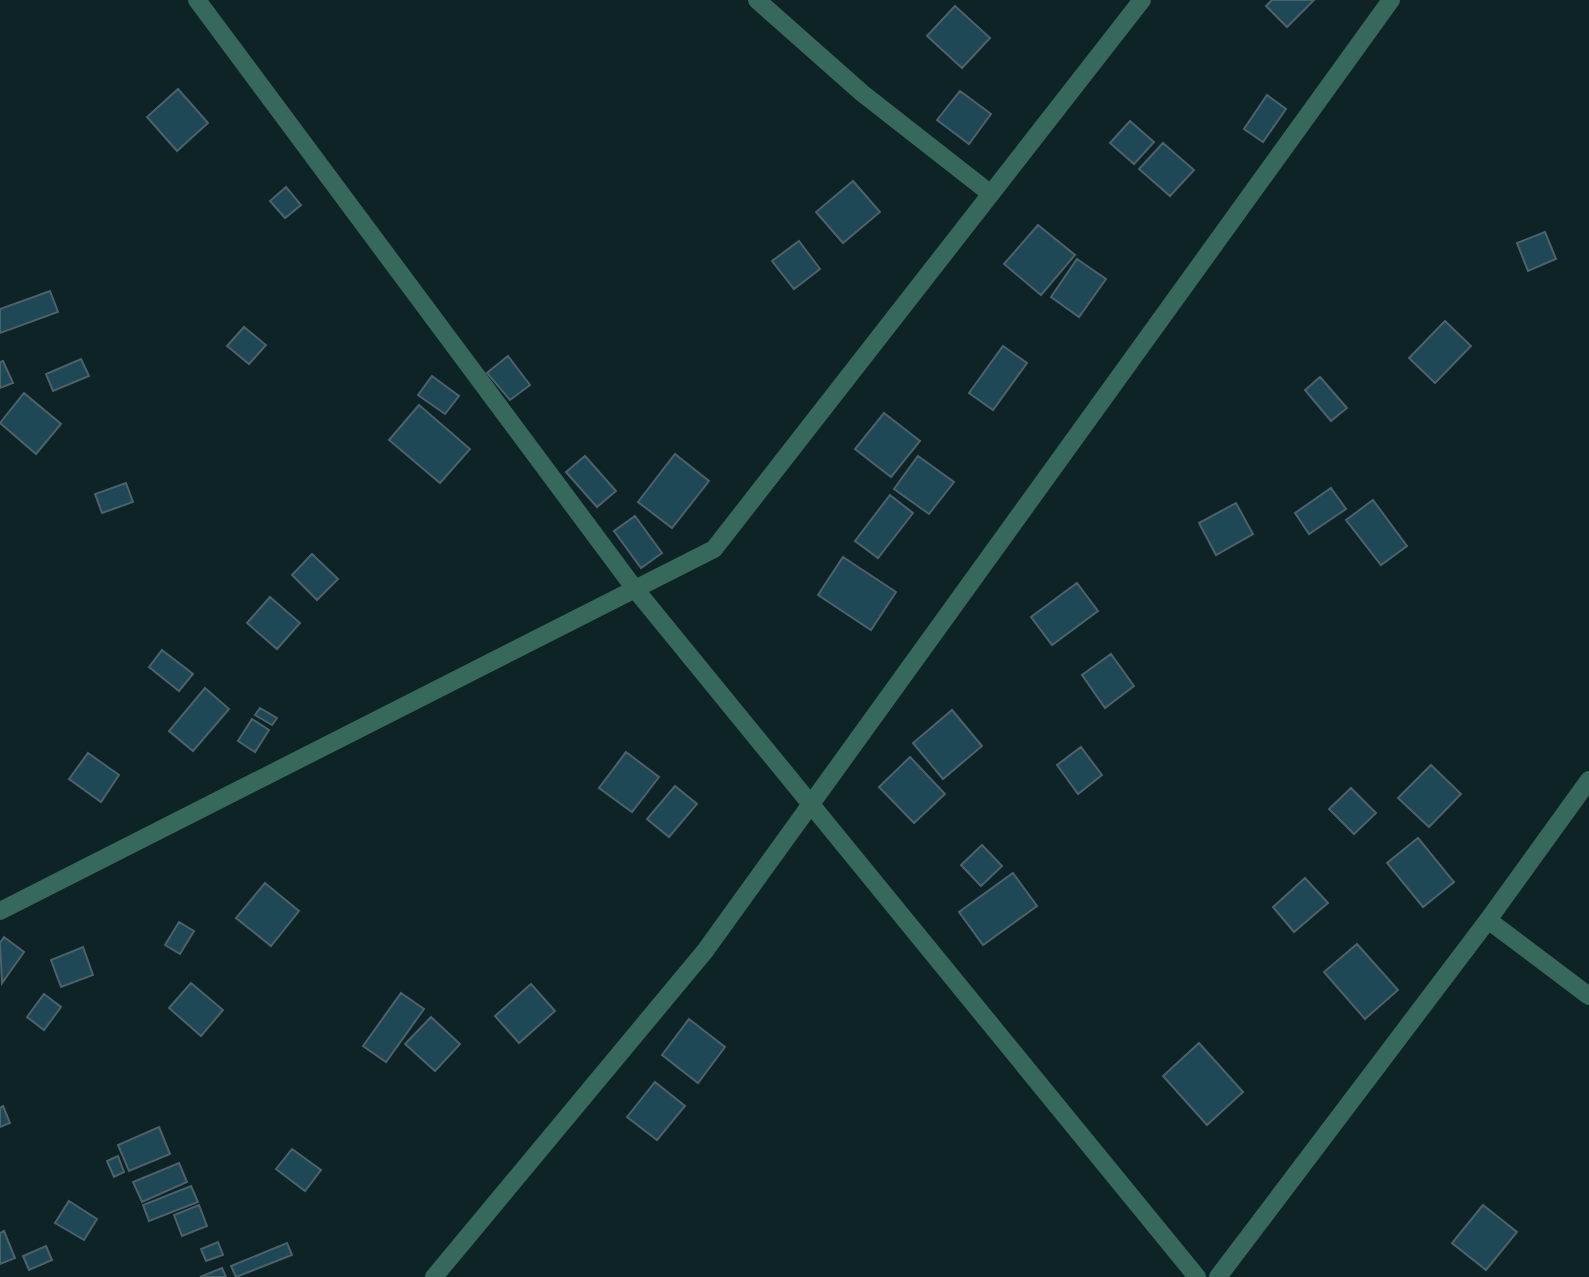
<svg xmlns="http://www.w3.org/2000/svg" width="1589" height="1277" font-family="'Space Grotesk',sans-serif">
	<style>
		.building { fill: #1f4856; stroke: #4d616a; stroke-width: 2 }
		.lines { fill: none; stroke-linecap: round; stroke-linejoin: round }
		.minor { stroke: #36685b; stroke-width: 18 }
	</style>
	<rect width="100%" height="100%" fill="#0d2325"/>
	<path class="building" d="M1272,0h42l-27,27 -21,-21z
		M955,6l35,32 -28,30 -35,-32z
		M178,89l30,34 -31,28 -30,-34z
		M960,91l31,23 -22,30 -32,-24z
		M1267,95l19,14 -23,33 -19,-13z
		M1130,121l24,21 -20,22 -24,-21z
		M1163,143l31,27 -24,26 -31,-27z
		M853,181l27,31 -37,31 -27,-31z
		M286,187l15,18 -16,13 -15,-17z
		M1038,225l37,30 -34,40 -37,-31z
		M1545,232l11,27 -28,12 -11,-28z
		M799,241l21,28 -26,20 -22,-28z
		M1077,259l29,20 -27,38 -28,-20z
		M50,291l8,21 -58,21v-24z
		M1445,321l26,25 -36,37 -26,-25z
		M244,327l22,18 -17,19 -22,-18z
		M1003,346l24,17 -34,47 -24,-17z
		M508,356l22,29 -20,15 -23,-27z
		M81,359l8,17 -36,15 -7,-17z
		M3,361l10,22 -13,5v-26z
		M432,376l27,20 -14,18 -27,-19z
		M1320,377l27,31 -16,13 -26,-31z
		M24,393l37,31 -25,30 -36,-31z
		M419,405l51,44 -30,34 -51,-43z
		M884,413l36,28 -29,36 -36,-28z
		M675,454l34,27 -37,47 -34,-26z
		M585,456l31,35 -19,16 -31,-35z
		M918,456l36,26 -25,32 -35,-25z
		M126,483l7,19 -31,11 -7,-19z
		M1331,488l15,21 -37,25 -14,-21z
		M890,495l23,18 -35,45 -23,-17z
		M1373,500l34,46 -26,19 -35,-45z
		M1236,503l17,31 -37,21 -17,-32z
		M635,516l27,37 -21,15 -27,-37z
		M312,554l26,25 -21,21 -25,-25z
		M843,557l53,35 -25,38 -53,-35z
		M1077,583l21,28 -46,34 -21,-28z
		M270,597l30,26 -23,26 -30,-26z
		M162,650l31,24 -14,17 -30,-24z
		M1111,654l23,32 -29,22 -23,-33z
		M205,688l24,21 -36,42 -24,-20z
		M260,708l17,10 -5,7 -17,-10z
		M952,710l30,36 -39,33 -30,-36z
		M252,719l17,11 -14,22 -17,-11z
		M1081,747l21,28 -24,19 -21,-29z
		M626,752l33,25 -27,35 -33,-24z
		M88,753l31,22 -18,27 -32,-23z
		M910,757l35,37 -31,29 -35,-36z
		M1431,765l30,29 -32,33 -31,-29z
		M675,786l22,18 -28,33 -22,-18z
		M1351,788l25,25 -22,21 -25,-25z
		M1418,838l36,44 -31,25 -36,-44z
		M982,845l20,21 -21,20 -20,-21z
		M1013,873l24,33 -54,39 -24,-33z
		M1305,878l23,25 -34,29 -21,-25z
		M265,883l34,28 -28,35 -35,-28z
		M179,922l15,9 -14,23 -15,-9z
		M4,937l20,15 -22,31 -2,-40z
		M1357,944l41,46 -33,29 -41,-47z
		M83,947l10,28 -32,12 -10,-27z
		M191,983l32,27 -22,26 -32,-28z
		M531,984l24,27 -36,32 -24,-27z
		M401,993l23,16 -38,53 -23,-16z
		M44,994l17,13 -17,23 -17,-13z
		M431,1017l29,27 -25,27 -30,-27z
		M689,1019l36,28 -27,36 -36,-28z
		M1199,1043l44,49 -36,33 -44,-49z
		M655,1082l30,24 -28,34 -30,-23z
		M3,1106l7,17 -10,4v-19z
		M159,1127l11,27 -41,17 -11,-26z
		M292,1149l29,21 -16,21 -29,-22z
		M118,1156l6,16 -10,5 -7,-16z
		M179,1163l8,19 -45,20 -9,-20z
		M191,1186l7,16 -49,19 -6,-16z
		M69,1201l28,18 -13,21 -29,-17z
		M199,1205l8,21 -25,10 -8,-21z
		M1483,1205l34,27 -31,38 -34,-27z
		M4,1231l11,27 -15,6v-31z
		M218,1242l5,13 -17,6 -5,-12z
		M287,1243l5,12 -56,22 -5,-11z
		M46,1246l6,14 -23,10 -6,-14z
		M222,1268l4,9h-26z"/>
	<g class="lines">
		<path class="minor" d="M197,0l438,589 562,688
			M757,0l105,93 129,101
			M0,911l714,-362 428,-549
			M1488,920l101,76
			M434,1277l271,-326 686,-951
			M1218,1277l270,-357 101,-140"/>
	</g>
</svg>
